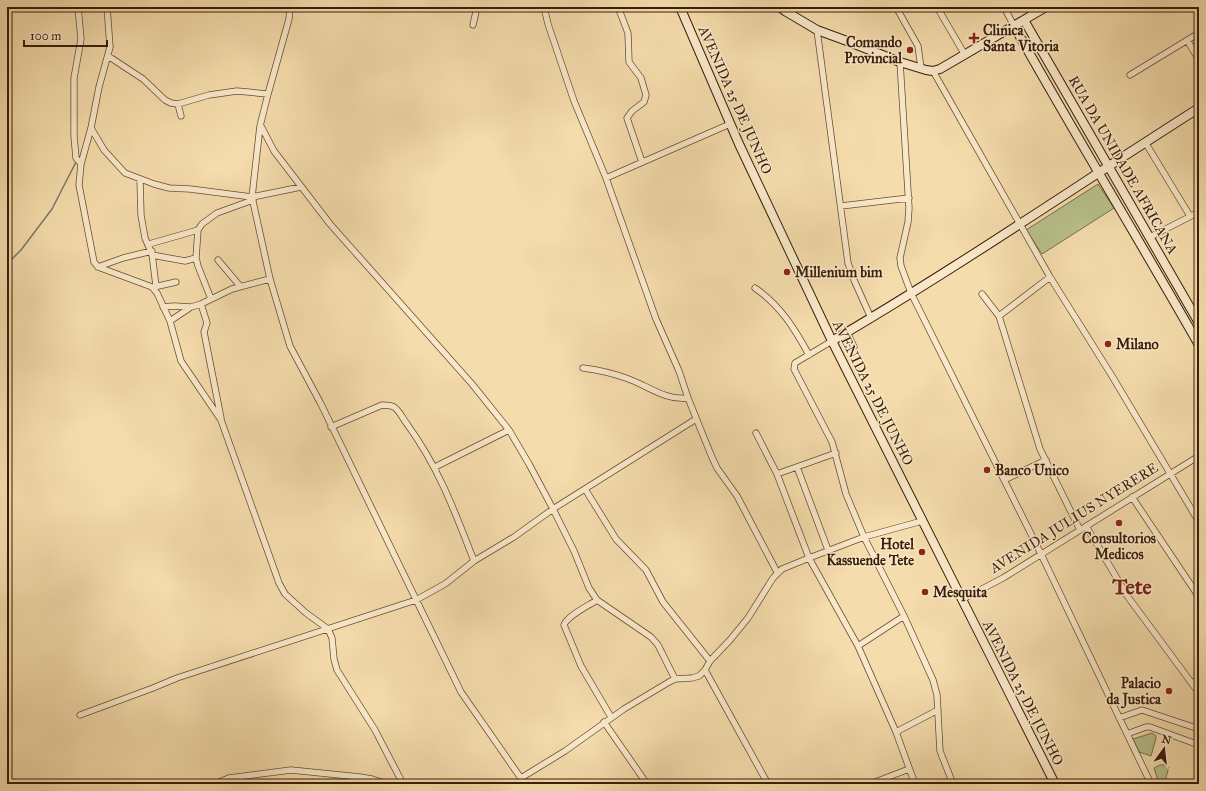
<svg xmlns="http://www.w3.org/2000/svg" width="1206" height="791" font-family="'IM FELL Great Primer',serif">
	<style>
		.green { fill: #b8c18c; stroke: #796f4a }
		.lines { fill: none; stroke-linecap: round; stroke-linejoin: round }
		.stream { stroke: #757b6d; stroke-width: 1.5 }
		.street-casing { stroke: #694d31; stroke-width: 7 }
		.secondary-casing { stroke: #3a1d08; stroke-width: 10 }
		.street { stroke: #f8e8c9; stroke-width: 5.5 }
		.secondary { stroke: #f8e8c9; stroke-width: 8 }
		.poi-dot { fill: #8f2418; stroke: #f8e8c9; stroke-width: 1.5 }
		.labels { text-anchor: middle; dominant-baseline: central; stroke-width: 3; stroke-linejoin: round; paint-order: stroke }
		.poi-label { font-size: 14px; font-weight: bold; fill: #3a1d08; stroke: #f8e8c9; text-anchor: start }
		.street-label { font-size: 14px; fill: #3a1d08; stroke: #f8e8c9 }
		.town-label { font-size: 22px; font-weight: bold; fill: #7a1f14; stroke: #f8e8c9 }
	</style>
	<rect width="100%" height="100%" fill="#f5dcac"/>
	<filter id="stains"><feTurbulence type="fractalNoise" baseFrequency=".005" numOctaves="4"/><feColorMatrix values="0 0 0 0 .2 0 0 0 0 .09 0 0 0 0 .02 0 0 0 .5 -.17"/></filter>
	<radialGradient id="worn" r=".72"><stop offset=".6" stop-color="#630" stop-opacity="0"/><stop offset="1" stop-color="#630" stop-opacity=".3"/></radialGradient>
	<path class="green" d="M1098,184l16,24 -72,46 -16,-24z
		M1152,733l4,3v2l-5,18 -12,-4 -6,-13z
		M1160,765h4l5,2 -4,14 9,3h-15l-5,-16z"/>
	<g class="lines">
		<path class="stream" d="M7,264l14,-14 31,-41 24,-47"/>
		<g class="street-casing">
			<path id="street" d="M78,7l3,32 -7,39v58l2,22 5,6
				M107,7l3,40 -11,40 -8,41 -10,36 -2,21 15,77 4,5 54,20 5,6 13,28 11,40 40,59 58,163 6,11 21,19 22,16 4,9 2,21 3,11 38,60 28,54
				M290,7l-1,12 -21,75 -8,32 -8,71 18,82 20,67 31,58 140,288 64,92
				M544,7l4,17 26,77 32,77 50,141 23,52 9,27 23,57 6,13 20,28 40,76
				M618,7l10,26 1,29 12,16 5,17 -2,7 -12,9 -5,7 15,44
				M896,7l22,39 3,22
				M937,7l28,48
				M1004,7l10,19
				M473,25l4,-18
				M817,30l31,233 6,17 17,38
				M1187,40l12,20
				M108,56l35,23 22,21 6,3 7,1 31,-9 28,-4 31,3
				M900,62l9,146 -1,14 -8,36 1,8 10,27 130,261 110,230
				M933,71l117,206 62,99 87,146
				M1130,75l69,-42
				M178,104l3,12
				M261,126l13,25 56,73 142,160 37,46 20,34 24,45 21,42 15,37 8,12 54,37 7,8 17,34
				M91,128l13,22 21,23 29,11 15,4 21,1 62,8 49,-10
				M1145,142l45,74
				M606,178l124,-54
				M140,180l1,35 4,23 7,16 4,32
				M841,206l68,-8
				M1150,237l49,-25
				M149,244l49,-14
				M152,255l33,6 11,-3
				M218,260l22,26
				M98,267l25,-9 29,-7
				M154,287l22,-5
				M755,288c25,17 40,41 54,67
				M982,294l17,22 41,133 40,81
				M211,299l-13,-33 -2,-8 2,-28 4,-6 15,-11 36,-13
				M201,304l6,19 -3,9 17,86
				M163,307l11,-1 17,1
				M999,316l51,-39
				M170,321l21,-14 10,-3 31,-15 38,-10
				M847,332l7,15
				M832,341l-37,22 -1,6 38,73 14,52 18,43 40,79 29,64 4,15 3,56 13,33
				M583,368c15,2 29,5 43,10 21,7 39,23 62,20
				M331,427l51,-22c4,0 8,0 12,2 5,3 9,12 13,17 32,44 48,88 67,137
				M756,433l21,41 32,84 49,88 38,86 19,52
				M435,467l74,-37
				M797,467l31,83
				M777,474l59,-21
				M1004,480l42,-20
				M585,489l31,50 30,31 17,32 47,59
				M1132,497l67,100
				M1086,526l42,71 71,96
				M597,600c-9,6 -30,16 -33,25l17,41 30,51
				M961,600l42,-22 196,-122
				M858,646l46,-30
				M705,670l63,114
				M1192,683l7,-4
				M80,715l73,-27 24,-10 239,-78 29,-16 29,-23 40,-24 39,-28 143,-90
				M1119,718l23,-8 57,19
				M604,722l43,62
				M896,732l42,-22
				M1127,734l19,-7h4l49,18
				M521,778l44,-27 59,-42 45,-27 6,-3 17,-1 7,-2 6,-6 5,-9 20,-21 18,-22 25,-40 9,-9 27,-11 55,-21 58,-16
				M214,784l15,-6 62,-8 69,7 12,2 15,5
				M870,784l39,-15"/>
		</g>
		<g class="secondary-casing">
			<path id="secondary" d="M680,7l59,137 93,197 223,443
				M780,7l5,4 32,19 30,11 53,21 26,8 7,1 7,-2 106,-62
				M1024,20l175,303
				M1014,26c60,107 124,212 185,319
				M832,341c125,-73 244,-155 367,-233"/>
		</g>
		<use href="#street" class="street"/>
		<use href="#secondary" class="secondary"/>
	</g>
	<g class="poi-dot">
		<path d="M972 32h4v4h4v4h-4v4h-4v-4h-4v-4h4z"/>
		<circle cx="910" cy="50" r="4"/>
		<circle cx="787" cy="272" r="4"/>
		<circle cx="1108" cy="344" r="4"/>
		<circle cx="987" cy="470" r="4"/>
		<circle cx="1119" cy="523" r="4"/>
		<circle cx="922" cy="552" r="4"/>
		<circle cx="925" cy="592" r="4"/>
		<circle cx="1169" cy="691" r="4"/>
	</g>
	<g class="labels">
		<g class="poi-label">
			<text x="983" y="30">Clinica<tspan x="983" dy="16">Santa Vitoria</tspan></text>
			<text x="902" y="42" text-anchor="end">Comando<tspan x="902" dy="16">Provincial</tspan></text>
			<text x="795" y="272">Millenium bim</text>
			<text x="1116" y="344">Milano</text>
			<text x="995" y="470">Banco Unico</text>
			<text x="1119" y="538" text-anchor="middle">Consultorios<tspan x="1119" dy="16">Medicos</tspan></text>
			<text x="914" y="544" text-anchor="end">Hotel<tspan x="914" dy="16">Kassuende Tete</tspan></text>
			<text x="933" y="592">Mesquita</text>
			<text x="1161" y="683" text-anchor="end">Palacio<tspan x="1161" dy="16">da Justica</tspan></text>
		</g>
		<g class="street-label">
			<text transform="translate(735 100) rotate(66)">AVENIDA 25 DE JUNHO</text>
			<text transform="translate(1123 165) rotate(60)">RUA DA UNIDADE AFRICANA</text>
			<text transform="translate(873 393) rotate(63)">AVENIDA 25 DE JUNHO</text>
			<text transform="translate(1074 518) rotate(-32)">AVENIDA JULIUS NYERERE</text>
			<text transform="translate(1023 693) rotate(63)">AVENIDA 25 DE JUNHO</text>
		</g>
		<g class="town-label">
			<text x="1132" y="586">Tete</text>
		</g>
	</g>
	<rect width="1206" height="791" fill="none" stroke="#f5dcac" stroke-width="24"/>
	<rect x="8" y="8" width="1190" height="775" fill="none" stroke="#3a1d08" stroke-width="2"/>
	<rect x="12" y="12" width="1182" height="767" fill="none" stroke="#3a1d08"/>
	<g transform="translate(1164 749) rotate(15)" stroke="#f8e8c9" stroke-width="3" paint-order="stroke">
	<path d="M0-3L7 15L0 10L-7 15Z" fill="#3a1d08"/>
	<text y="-6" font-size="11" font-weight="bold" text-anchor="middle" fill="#3a1d08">N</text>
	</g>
	<path d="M24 40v6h83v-6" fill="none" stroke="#3a1d08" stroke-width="2"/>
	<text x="30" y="40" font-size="12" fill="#3a1d08" stroke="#f8e8c9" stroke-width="3" paint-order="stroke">100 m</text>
	<rect width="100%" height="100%" filter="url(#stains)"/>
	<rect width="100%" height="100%" fill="url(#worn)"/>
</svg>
